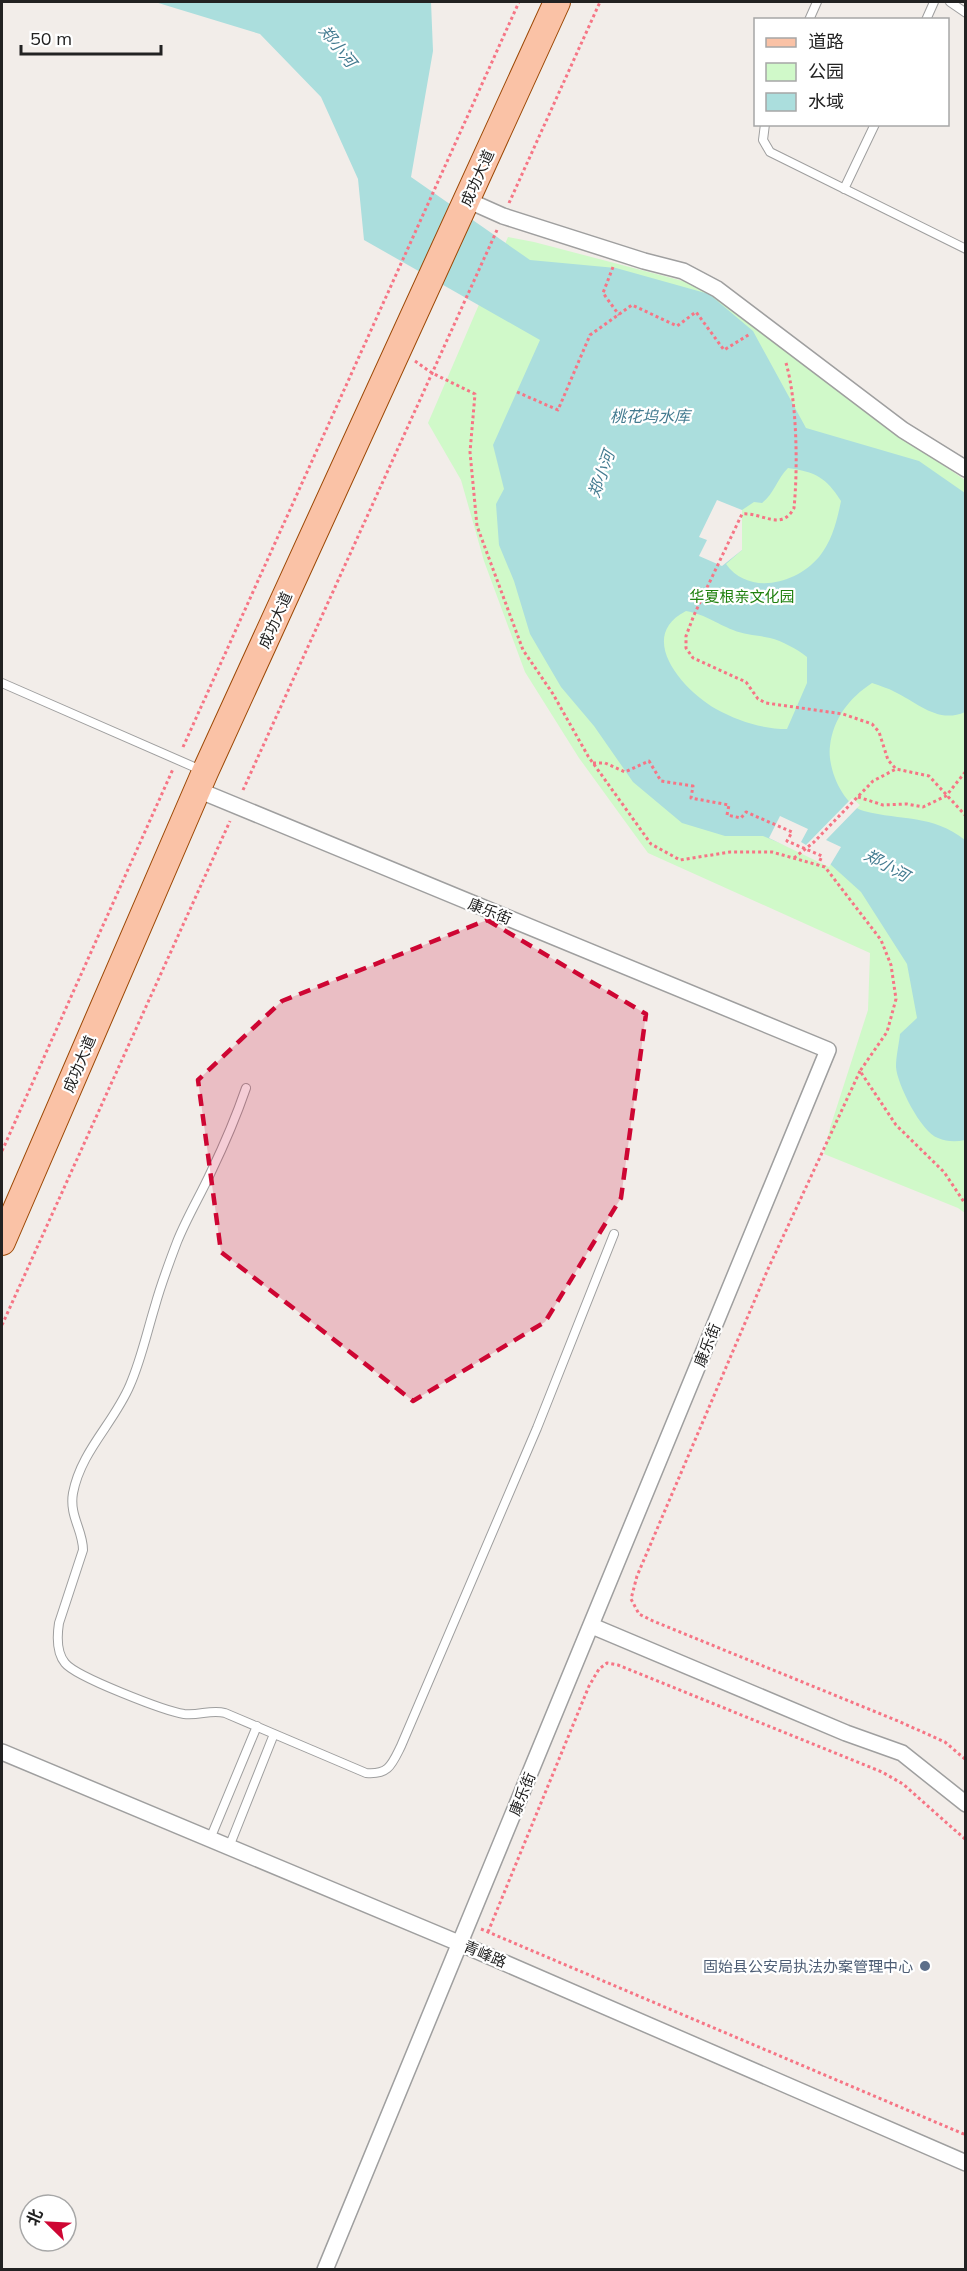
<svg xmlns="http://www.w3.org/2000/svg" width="967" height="2271" font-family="Mulish,'Noto Sans SC',sans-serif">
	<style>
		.park { fill: #d0f9c9 }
		.water { fill: #abdedd; fill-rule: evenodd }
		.pier { fill: #f2ede9 }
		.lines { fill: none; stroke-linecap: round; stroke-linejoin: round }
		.lane-casing { stroke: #9f9f9f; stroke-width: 10 }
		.street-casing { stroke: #9f9f9f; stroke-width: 18 }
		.primary-casing { stroke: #9b4704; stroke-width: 28 }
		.path { stroke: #f67585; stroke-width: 3; stroke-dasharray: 3 3; stroke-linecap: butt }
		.lane { stroke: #fff; stroke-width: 8 }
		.street { stroke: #fff; stroke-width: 15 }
		.primary { stroke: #fac2a6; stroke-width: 26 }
		.marked { fill: #ce0633; fill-opacity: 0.2; stroke: #ce0633; stroke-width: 4.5; stroke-dasharray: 12 8; stroke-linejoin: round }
		.service-dot { fill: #5c6f8a; stroke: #fff; stroke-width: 2 }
		.labels { text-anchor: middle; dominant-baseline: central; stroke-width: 4.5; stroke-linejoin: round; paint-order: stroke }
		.street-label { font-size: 15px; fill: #222; stroke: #fff }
		.park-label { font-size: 15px; fill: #20810f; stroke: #fff }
		.service-label { font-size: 15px; fill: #4e5e75; stroke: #fff; text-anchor: end }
		.water-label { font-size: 16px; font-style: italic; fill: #437b90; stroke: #fff }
	</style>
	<rect width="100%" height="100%" fill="#f2ede9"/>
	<path class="park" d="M508,237l26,5 172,45 90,72 98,73 71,48v733l-7,-5 -134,-54 6,-26 38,-118 2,-57 -222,-100 -69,-95 -54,-86 -41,-111 -23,-81 -33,-57z"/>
	<path class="water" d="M155,2h276l2,49 -22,126 119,83 86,8 93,26 44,37 53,97 113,33 46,32v219c-27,12 -47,-9 -70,-20 -7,-4 -15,-6 -23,-9 -23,15 -39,36 -42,63 -3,21 12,59 34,65 38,10 68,3 101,29v300c-9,2 -18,2 -27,-2 -17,-6 -41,-54 -42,-71 0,-11 3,-23 4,-33l17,-16 -10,-54 -46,-72 -31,-28 -67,-28h-38l-43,-13 -49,-41 -39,-56 -33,-39 -31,-53 -16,-53 -15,-36 -3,-41 8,-15 -11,-44 47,-105 -176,-100 -6,-61 -37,-82 -61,-63zM788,468c27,4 38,9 53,33 -4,20 -9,40 -22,56 -23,27 -70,39 -93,7l16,-14v-40l12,-8 8,1c12,-9 15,-24 26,-35zM686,611c21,4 29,12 47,19 12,5 24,5 37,8 12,3 27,11 37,19v26l-20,46c-25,0 -49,-8 -71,-20 -32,-18 -81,-72 -30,-98z"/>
	<path class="pier" d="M717,500l25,10v40l-20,16 -23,-10 8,-16 -8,-3z
		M852,798l8,7 -34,35 15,7 -12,20 -60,-29 11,-22 28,13 -7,13 5,3z"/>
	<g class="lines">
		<g class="lane-casing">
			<path id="lane" d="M950,2l16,11
				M809,20l8,-18
				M926,20l8,-18
				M765,124l-2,16 7,12 196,97
				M844,189l31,-65
				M2,683l199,87
				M246,1088c-10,29 -22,57 -35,84 -11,24 -24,45 -34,70 -8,21 -16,42 -22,64 -8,26 -14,54 -25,79 -16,38 -49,66 -57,108 -4,23 10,37 10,57l-24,73c-2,13 -3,29 6,40 11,14 100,48 119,51 15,2 27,-5 41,-1l141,60c23,2 26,-9 35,-27l136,-318 77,-194
				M210,1839l47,-113
				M229,1847l45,-113"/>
		</g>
		<g class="street-casing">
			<path id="street" d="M467,200l36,16 141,45 39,10 34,18 186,141 63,39
				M198,790l630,260 -503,1220
				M592,1626l254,107 56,20 64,51
				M2,1752l459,192 505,219"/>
		</g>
		<g class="primary-casing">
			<path id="primary" d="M2,1242l203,-470 352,-770"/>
		</g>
		<path class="path" d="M509,203l91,-201
			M613,267l-10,26 16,22
			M415,361l17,12 43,21 -5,58 7,74 46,124 30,44 35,62 63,88 29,16 50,-8h42l53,15 56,73 10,25 5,34 -9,33 -27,39 36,54 48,47 22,33
			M786,363c11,38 12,105 8,145 -13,24 -32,4 -52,6l-48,101 -8,21v12l7,10 53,24 12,17 8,4 77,11 29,10 7,8 9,28 8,9 33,7 37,40
			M517,392l41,18 32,-75 42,-30 45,21 19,-14 28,38 26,-16
			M183,747l336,-745
			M593,763h12l20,9 24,-11 12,20 32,5 -2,12 38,7 -2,10 14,3 5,-6 46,20 -5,9 35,15 -4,9
			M243,790l254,-560
			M858,797l25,8 24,-1 16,3 23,-11 20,-25
			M794,858l20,-16 59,-61 23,-12
			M860,1071l-92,198 -131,307 -6,23 8,15 14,7 245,100 47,21 21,18
			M2,1151l171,-382
			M2,1325l228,-504
			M481,1929l485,206
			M488,1932l101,-246 10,-17 8,-6 11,2 264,107 21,12 63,56"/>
		<use href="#lane" class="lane"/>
		<use href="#street" class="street"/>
		<use href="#primary" class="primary"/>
	</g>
	<path class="marked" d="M487,920l159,94 -25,184 -76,124 -132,79 -192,-149 -23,-172 84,-79z"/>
	<circle class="service-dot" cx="925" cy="1966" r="6"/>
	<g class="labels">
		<g class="street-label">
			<text transform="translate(477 178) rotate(-66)">成功大道</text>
			<text transform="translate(275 620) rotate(-66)">成功大道</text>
			<text transform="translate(490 911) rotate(22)">康乐街</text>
			<text transform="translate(79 1064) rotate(-67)">成功大道</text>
			<text transform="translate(707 1345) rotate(-68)">康乐街</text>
			<text transform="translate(522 1794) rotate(-68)">康乐街</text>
			<text transform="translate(485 1954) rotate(23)">青峰路</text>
		</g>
		<g class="park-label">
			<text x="742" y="596">华夏根亲文化园</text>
		</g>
		<g class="service-label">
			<text x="913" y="1966">固始县公安局执法办案管理中心</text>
		</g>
		<g class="water-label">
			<text transform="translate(338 46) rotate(51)">郑小河</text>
			<text x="650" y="416">桃花坞水库</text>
			<text transform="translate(601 474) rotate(-70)">郑小河</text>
			<text transform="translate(887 865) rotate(29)">郑小河</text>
		</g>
	</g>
	<rect width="967" height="2271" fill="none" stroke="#222222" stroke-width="6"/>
	<rect x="754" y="18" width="195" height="108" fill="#ffffff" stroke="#a7a7a7" stroke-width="1.5"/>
	<rect x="766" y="38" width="30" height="9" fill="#fac2a6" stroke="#a7a7a7" stroke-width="1.5"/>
	<text x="808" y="48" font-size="18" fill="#222222">道路</text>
	<rect x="766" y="63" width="30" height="18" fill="#d0f9c9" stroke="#a7a7a7" stroke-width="1.5"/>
	<text x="808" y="78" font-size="18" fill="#222222">公园</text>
	<rect x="766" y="93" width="30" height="18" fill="#abdedd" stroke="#a7a7a7" stroke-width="1.5"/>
	<text x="808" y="108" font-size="18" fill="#222222">水域</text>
	<g transform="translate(48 2223) rotate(294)"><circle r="28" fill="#ffffff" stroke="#a7a7a7" stroke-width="1.5"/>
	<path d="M0-4.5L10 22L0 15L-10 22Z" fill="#ce0633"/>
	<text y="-9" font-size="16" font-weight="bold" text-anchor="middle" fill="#222222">北</text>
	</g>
	<path d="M21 45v9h140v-9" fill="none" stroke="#222222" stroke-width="3"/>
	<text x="30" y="45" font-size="18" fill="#222222" stroke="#ffffff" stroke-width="4.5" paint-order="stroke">50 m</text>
</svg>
